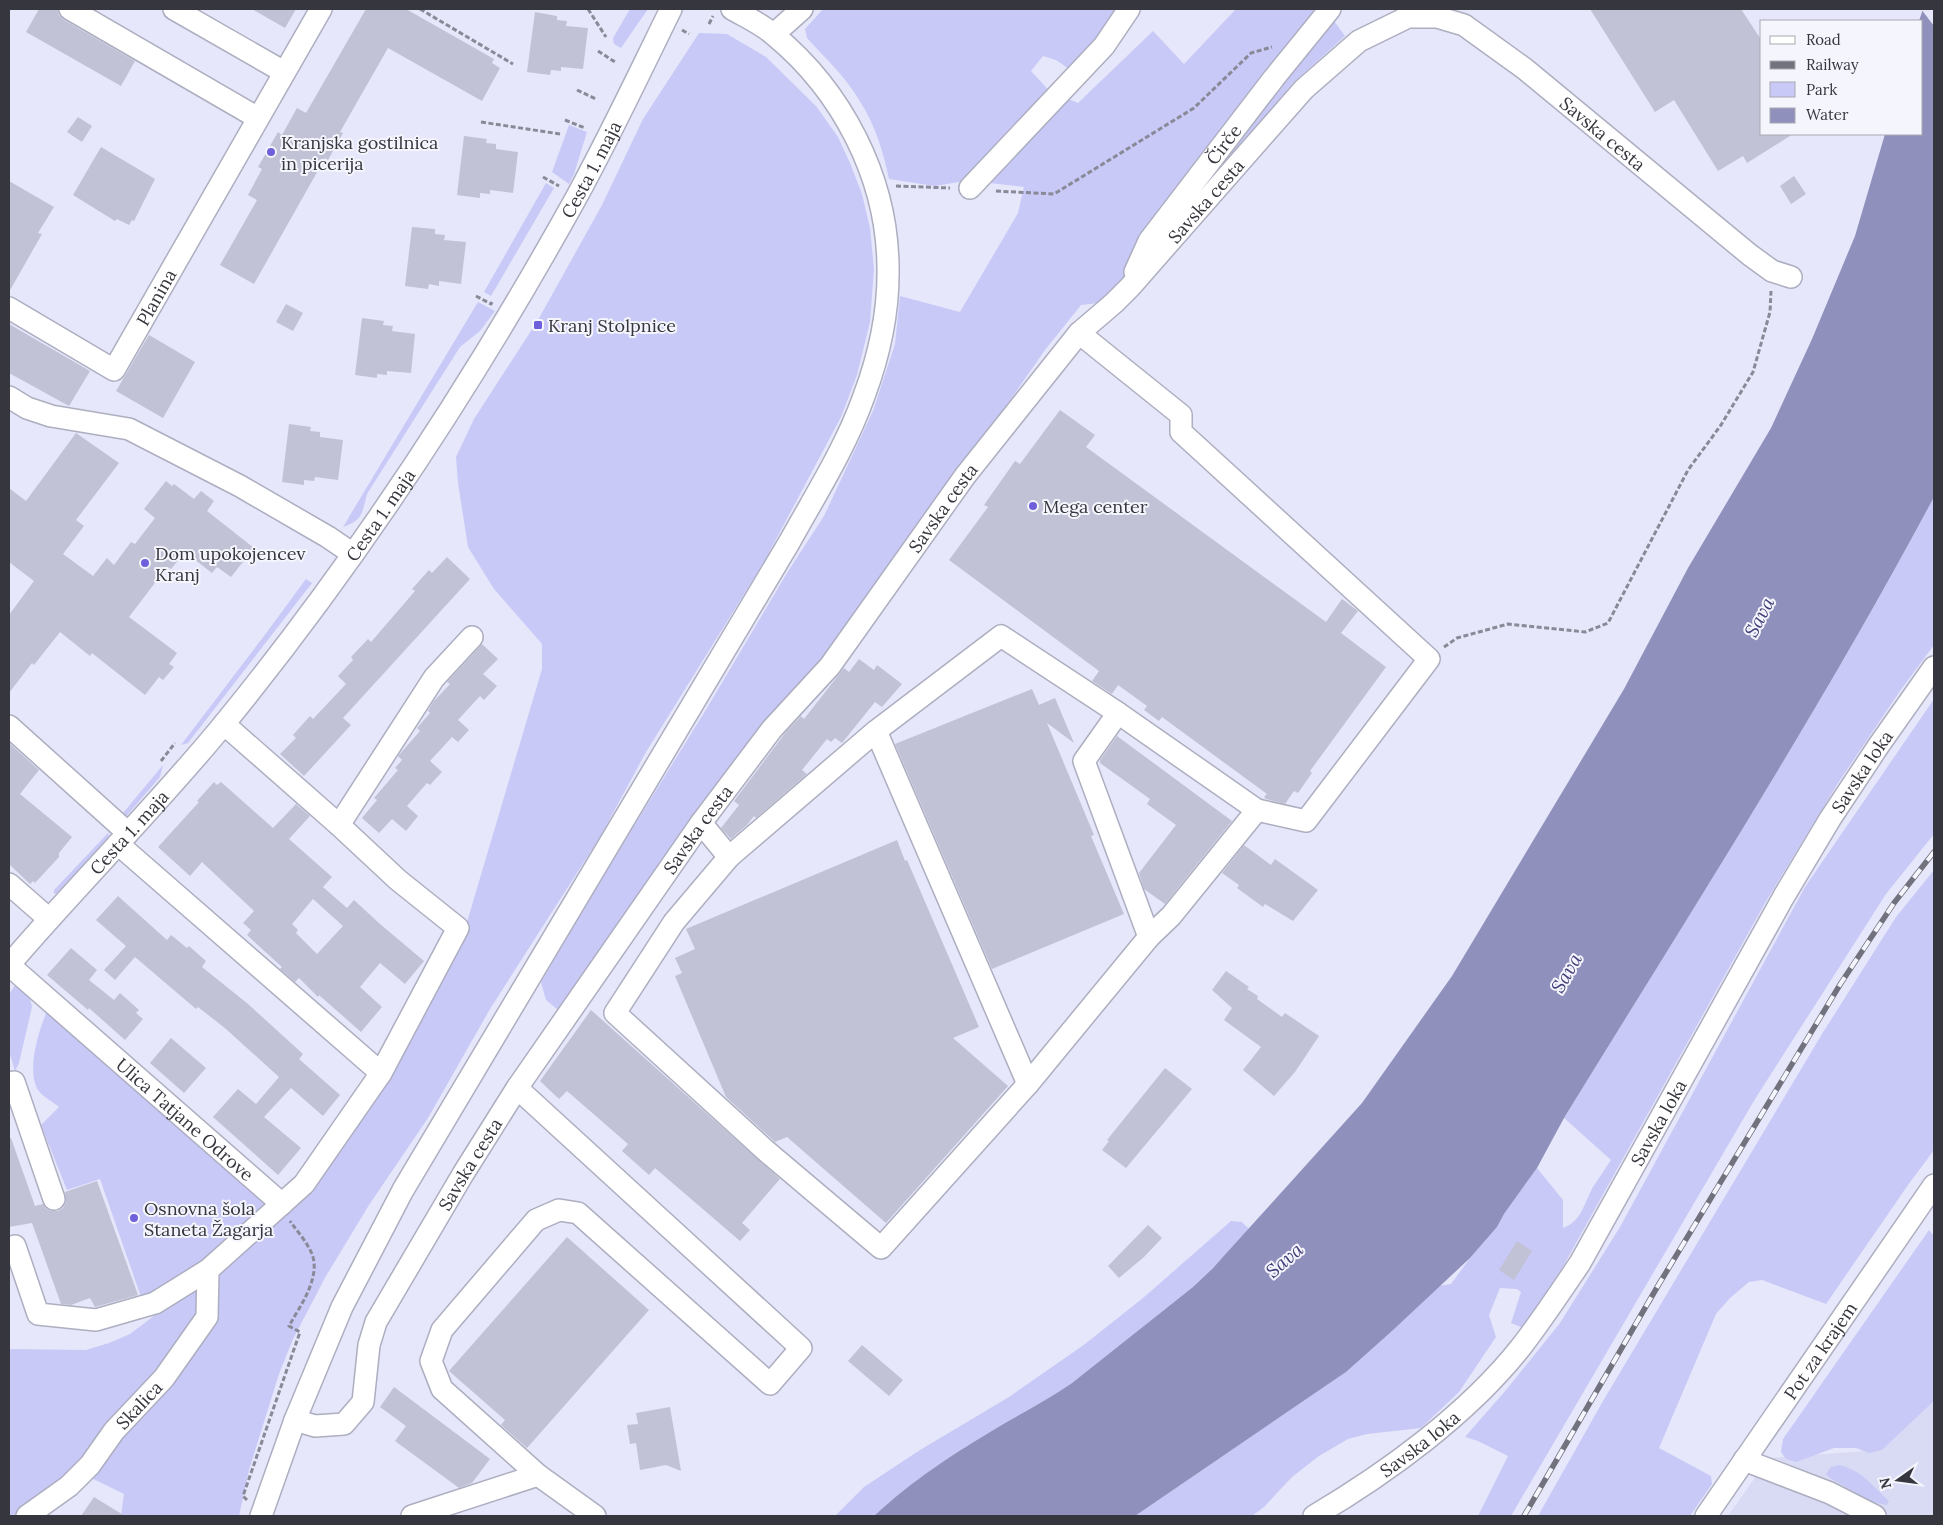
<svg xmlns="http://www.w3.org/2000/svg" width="1943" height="1525" font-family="Lora,serif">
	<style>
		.built { fill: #d9daf3 }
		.green { fill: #c8c9f7 }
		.water { fill: #9090bc }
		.pier { fill: #e6e7fa }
		.building { fill: #c1c2d5; fill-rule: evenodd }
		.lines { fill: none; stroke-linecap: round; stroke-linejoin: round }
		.minor-casing { stroke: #adaec0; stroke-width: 24 }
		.path { stroke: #898997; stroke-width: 3; stroke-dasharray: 5 2.5; stroke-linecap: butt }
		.minor { stroke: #fff; stroke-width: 21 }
		.rail-casing { stroke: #72727e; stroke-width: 5.5 }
		.rail { stroke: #f5f5fd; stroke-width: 4; stroke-dasharray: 11; stroke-linecap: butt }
		.poi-dot { fill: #6e60da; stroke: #f5f5fd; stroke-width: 2 }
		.labels { text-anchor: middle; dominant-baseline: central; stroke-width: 4; stroke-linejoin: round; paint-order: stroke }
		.street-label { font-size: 18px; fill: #36363e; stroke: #f5f5fd }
		.poi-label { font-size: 18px; fill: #36363e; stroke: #f5f5fd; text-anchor: start }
		.water-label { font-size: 19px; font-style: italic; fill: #433f79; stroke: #f5f5fd }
	</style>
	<rect width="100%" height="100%" fill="#e6e7fa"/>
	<path class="built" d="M1934,1401v115h-206l41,-58 113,-8z"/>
	<path class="green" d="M630,9h18l-27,39 -7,-4 -1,-6z
		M823,9h295l-45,63 -17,-12 -13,-4 -12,15 23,25 -89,85 -30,5 -46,-7c-6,-28 -14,-55 -30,-79 -13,-23 -34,-42 -52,-62l-2,-9z
		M1236,9h94l-1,5 16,22 -52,47 -186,219 -26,3 -36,45 -92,132 -390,532 -17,-14 -5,-18 67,-114 99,-160 80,-135 37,-57 49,-105 22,-67 5,-48 60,16 58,-99 6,-26 -34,-4 2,-8 74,-77 12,5 75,-72 31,33z
		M699,33l28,1 39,23 50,49 22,31 12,26 12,31 8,34 4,41 -4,53 -13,53 -16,42 -77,145 -118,190 -46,85 -110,172 -62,109 -59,87 -43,71 -33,63 -14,35 -30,96 -10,46h-118l3,-22 -45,-22 -64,44h-6v-167l77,1 23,-7 21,-9 62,-47 19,-10 62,-51 25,-23 169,-281 75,-253v-25l-48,-55 -26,-42 -10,-64 -2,-26 18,-38 64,-99 64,-115 41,-86z
		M569,125l18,7 -13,42 -5,10 -17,-12z
		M546,183l8,5 -63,108 -7,-4z
		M478,302l17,9 -15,20 -20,16 -93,147c-5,19 -4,26 -24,33z
		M1934,497v148l-34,46 -62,92 -73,120 -204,367 -38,58 -12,-5 10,-31 -4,-3 -17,-1 -11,27 7,22 -37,55 -38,36 -54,6 -19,5 -29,17 -27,21 -28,30 -12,9h-117l211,-144 92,-86 13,-2 19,-26 27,-31 7,-13 33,-46 26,32v28c19,-7 21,-25 30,-41 6,-9 12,-18 18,-27l-47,-42c126,-205 257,-409 370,-621z
		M306,579l6,4 -124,160 -7,2 86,-113z
		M1934,699v135l-48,60 -131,205 -244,417h-33l30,-60 -30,-15 -13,-4 41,-47 54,-67 60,-96 185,-340z
		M163,765l-3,12 -37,43 -5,-1z
		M109,832l-1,6 -51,55 -3,1v-4z
		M1934,870v280l-26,35 -82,119 -64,-24 -13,2 -19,16 -14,16 -57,134 52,28 1,8 -22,32h-152l65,-115 219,-367 74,-117z
		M16,984l13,10 3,13 -13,56 -4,8 -6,-20v-57z
		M47,1011l217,187 1,7 -10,19 -74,54 -40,19 -41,-118 -33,11 -26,-65 18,-18c-6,-5 -17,-11 -21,-17 -12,-20 1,-60 9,-79z
		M1231,1221l11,1 7,7 -13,16 -43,42 -121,96c-23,16 -48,29 -72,43 -47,28 -86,53 -126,90h-39l29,-29 56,-37 89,-53 76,-53 58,-46z
		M1929,1230l5,6v165l-52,49 -13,3 -13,-5h-22l-38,14 -10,-3 -5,-7 2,-13z
		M1839,1465c24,6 32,20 50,36l-2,4 -15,-3 -42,-24 -4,-4 5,-7z"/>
	<path class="water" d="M1923,9h11v488c-113,212 -244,416 -370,621l-27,50 -33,46 -7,13 -27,31 -77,72 -47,42 -211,144h-261c40,-37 79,-62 126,-90 24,-14 49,-27 72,-43l121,-96 20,-19 149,-165 90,-127 172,-287 64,-121 83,-140 41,-89 43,-103 30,-102h37v-113h-3z"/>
	<path class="pier" d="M1921,9h13v17z"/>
	<path class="building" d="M39,9h19l1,6 5,5 71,41 -14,25 -95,-54z
		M252,9h44l-11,19z
		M366,9h40l88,50 -2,4 8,5 -18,33 -94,-53 -48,84 3,1 -15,27 -3,-2 -71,126 -34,-19 37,-65 -9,-5 14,-26 -4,-2 20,-35 4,3 15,-27 9,5z
		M1590,9h151l21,32v93h31l-46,29 -4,-7 -25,15 -44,-71 -19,12z
		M535,12l22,4v4l10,1 -1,5 22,2 -5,41 -22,-2v4l-10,-1 -1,5 -23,-3z
		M78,117l14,9 -10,16 -15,-10z
		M464,136l23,3 -1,4 10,1v5l22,3 -5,41 -23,-3v4l-10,-1v5l-23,-3z
		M101,147l54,32 -21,42 -2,-1 -3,5 -12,-6 -2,2 -42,-26z
		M1794,176l12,18 -15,10 -11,-18z
		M9,181l45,26 -16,26 4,1 -33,58z
		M412,227l23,2v5l10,1 -1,5 22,2 -5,42 -22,-3v5l-10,-2 -1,5 -23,-3z
		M286,304l17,9 -10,18 -17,-9z
		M362,318l22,3 -1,4 10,1 -1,5 23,3 -4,39 -24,-2v4l-10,-1v4l-22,-3z
		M9,324l81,47 -21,35 -60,-33z
		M149,335l46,27 -32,56 -47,-27z
		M1060,410l35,25 -9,12 240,175 16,-23 16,12 -17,22 45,34 -76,104 2,2 -14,20 -4,-2 -9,13 -19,-5 -2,-2 3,-3 -105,-77 -3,4 -15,-11 3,-4 -29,-21 -6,9 -20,-13 7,-10 -150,-111 39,-53 -4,-2 31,-44 5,3z
		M289,424l22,3 -1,4 10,1v5l23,3 -5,40 -23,-3 -1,4 -10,-1v5l-22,-3z
		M76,433l43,30 -43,57 8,6 -21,28 30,22 14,-18 7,7 17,-23 4,2 20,-26 -11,-9 22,-28 6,5 2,-2 20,15 7,-8 13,10 -7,10 47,37 -23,29 -14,-10 -5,6 -27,-21 -14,17 -4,-2 -38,50 48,36 -8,11 5,3 -11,13 -4,-3 -14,18 -53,-42 -2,3 -30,-24 -26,33 -2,-2 -23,30v-78l25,-34 -25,-19v-74l17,13z
		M447,557l23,22 -127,139 8,7 -47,51 -24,-22 16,-16 -3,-3 8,-9 9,-10 3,3 33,-35 -8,-8 15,-16 -2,-3 17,-18 3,3 44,-51 -3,-2 17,-19 3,3z
		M482,644l16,15 -15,15 14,12 -13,14 -4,-4 -22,24 11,10 -11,12 -6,-5 -22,24 12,11 -12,13 -3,-2 -20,23 11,10 -12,15 -14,-12 -13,14 -17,-15 15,-18 -3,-2 24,-28 -3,-2 7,-8 -4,-4 22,-25 -3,-3 13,-15 -2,-2 5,-9 17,-18 -3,-2z
		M859,659l15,11 3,-5 25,19 -20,23 -7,-5 -33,41 -7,-5 -4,4 -4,-3 -25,31 5,4 -51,44 -2,-2 -7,9 -16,14 -10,-11 18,-23 -5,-4 52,-69 15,-16 3,3 40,-51 5,4z
		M1032,689l7,16 16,-7 19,45 -27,-20 47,112 -3,1 33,78 -132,55 -97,-225z
		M1117,736l115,85 -67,83 -21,-15 -5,-16 37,-48 -29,-21 3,-5 -50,-36v-3z
		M9,743l30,27 -19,24 52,43 -13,16v4l-24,26 -2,-2 -3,3 -21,-20z
		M214,782l3,3 4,-3 52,46 23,-24 14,12 -21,23 43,38 -9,10 24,21 7,-8 26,24 44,37 -19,23 -25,-21 -20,24 22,20 -21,25 -42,-37 -1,2 -19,-19 -4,4 -15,-13 2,-2 -35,-32 4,-5 -8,-7 11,-12 -52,-49 -12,14 -32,-29 41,-45 -2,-1zM313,899l30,27 -26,28 -21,-21 2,-3 -6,-6z
		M897,840l8,21 2,-1 72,167 -26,11 55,48 -122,137 -99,-86 -12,5 -49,-45 -51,-121 7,-3 -7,-15 20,-9 -9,-20z
		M1244,845l27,20 4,-6 43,31 -25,31 -28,-17 -2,3 -26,-19 2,-3 -17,-12z
		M118,896l49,44 4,-5 16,13 2,-2 17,15 -4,6 46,37 55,50 -4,5 41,36 -17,21 -32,-28 -27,29 37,31 -23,27 -65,-58 25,-28 18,15 23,-27 -53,-48 -28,-22 -2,2 -61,-52 -20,23 -11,-10 22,-24 -30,-26z
		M71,948l26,22 -8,10 25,20 6,-7 19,17 -3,3 7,6 -18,21 -36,-32 -1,2 -41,-35z
		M1226,971l23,16 -2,2 11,7 -1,3 25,18 3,-4 34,23 -24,36 -21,24 -31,-26 18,-23 -37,-27 8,-12 -20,-18z
		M591,1010l189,169 -38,44 8,7 -10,11 -85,-73 -6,7 -27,-24 6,-7 -61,-53 -8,8 -19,-18z
		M171,1038l35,30 -22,25 -34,-30z
		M1165,1068l27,21 -66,79 -24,-18 7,-9 -2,-1z
		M9,1138h2l24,68 8,-2 3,5 5,2h7l5,-3 3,-6 -1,-10 32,-11 41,114 -43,12 -5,-9 -19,7 -10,-1 -29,-81 -23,4z
		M1148,1225l14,13 -18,19 -25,21 -11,-12z
		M567,1237l82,73 -122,138 -26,-23 4,-5 -56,-49z
		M1517,1241l15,10 -18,29 -15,-10z
		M862,1345l41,35 -14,16 -41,-35z
		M394,1387l96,72 -18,24 -13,5 -64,-47 11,-15 -26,-19z
		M670,1407l11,64 -15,-6 -26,5 -4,-27 -6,1 -3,-19 11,-1 -2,-11z
		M94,1497l31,19h-44z"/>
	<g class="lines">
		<g class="minor-casing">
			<g id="minor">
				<path d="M70,9l188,109"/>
				<path d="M174,9l110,63"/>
				<path d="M774,34l28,-25"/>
				<path d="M970,188l134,-142 25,-37"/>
				<path id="s1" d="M1135,272l14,-31 125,-163 56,-69"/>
				<path id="s2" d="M9,308l105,62 207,-361"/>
				<path d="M1079,333l102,82v17l248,227 -123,162 -49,-11"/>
				<path d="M9,397l18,11 24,8 78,13 111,57 88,51 25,17"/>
				<path d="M1118,713l-34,48 65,176"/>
				<path d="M224,724l115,101 59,55 60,48 -77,145"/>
				<path d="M9,726l119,107"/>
				<path d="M701,823l28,34 147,-126 125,-95 117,77 139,97 -86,106 -22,21 -121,147 -152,-353"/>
				<path d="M339,825l95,-147 38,-41"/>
				<path d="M729,857l-55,65 -59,91 150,137 116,98 147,-164"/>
				<path d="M9,884l40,35"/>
				<path id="s3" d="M9,965c70,-82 147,-158 215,-241 133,-163 250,-342 352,-526 34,-62 64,-126 95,-189"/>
				<path id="s4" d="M9,965l273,239"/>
				<path d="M14,1082l40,117"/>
				<path d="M15,1246l23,68 58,6 59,-17 53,-33 96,-86 77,-111 -263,-229"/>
				<path id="s5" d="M295,1420l20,6 29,-2 19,-22 6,-57 7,-23 87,-148 54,-86 184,-265 71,-94 58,-63 135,-190 114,-143 35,-30 16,-16 174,-198 55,-48 49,-24h29l27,8 61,44 225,186 22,16 19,6"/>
				<path d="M1744,1460l86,33 45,23"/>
				<path d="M538,1475l57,41"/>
				<path id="s6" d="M27,1516l42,-30 21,-21 24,-34 50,-53 43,-61 1,-47"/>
				<path d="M261,1516l34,-96 47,-113 61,-117 387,-649c26,-47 56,-94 74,-145 15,-40 25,-87 24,-130 -1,-89 -46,-175 -114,-231 -12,-11 -28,-18 -42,-26"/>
				<path d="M412,1516l126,-41 -96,-86 -11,-28 11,-31 94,-110 23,-10 19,3 192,171 31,-36 -284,-260"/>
				<path id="s7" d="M1314,1516c73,-43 154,-102 207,-169 21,-27 40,-56 59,-84l204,-367 46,-77 49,-74 55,-78"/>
				<path id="s8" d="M1706,1516l228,-331"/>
			</g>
		</g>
		<path class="path" d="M420,9l93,55
			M588,9l18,28
			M709,24l4,-8
			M682,30l7,4
			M598,51l17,11
			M577,90l19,9
			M565,120l20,8
			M481,122l79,12
			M543,177l16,9
			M896,186l54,2
			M996,191l58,3 140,-86 57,-55 21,-6
			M476,296l15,8 1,-2
			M1444,647l13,-9 51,-14 77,8 23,-9 80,-153 33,-45 32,-53 17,-60 1,-21
			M161,761l14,-18
			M247,1500l-4,-4 57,-164 -11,-6c11,-20 32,-48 23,-72 -5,-12 -15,-23 -22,-33"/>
		<use href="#minor" class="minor"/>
		<g class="rail-casing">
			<path id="rail" d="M1524,1516l135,-232 182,-301 53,-80 40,-51"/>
		</g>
		<use href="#rail" class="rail"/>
	</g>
	<g class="poi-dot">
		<circle cx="271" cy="152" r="5"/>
		<rect x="533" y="320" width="10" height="10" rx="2.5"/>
		<circle cx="1033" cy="506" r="5"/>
		<circle cx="145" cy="563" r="5"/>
		<circle cx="134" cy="1218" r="5"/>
	</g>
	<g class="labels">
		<g class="street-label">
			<text stroke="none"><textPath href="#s5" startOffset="2069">Savska cesta</textPath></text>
			<text stroke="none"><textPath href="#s1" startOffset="156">Čirče</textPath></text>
			<text stroke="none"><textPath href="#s3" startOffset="989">Cesta 1. maja</textPath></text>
			<text stroke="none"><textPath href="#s5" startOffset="1559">Savska cesta</textPath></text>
			<text stroke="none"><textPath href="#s2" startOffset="206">Planina</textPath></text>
			<text stroke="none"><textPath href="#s5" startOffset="1154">Savska cesta</textPath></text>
			<text stroke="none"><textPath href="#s3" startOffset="584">Cesta 1. maja</textPath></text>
			<text stroke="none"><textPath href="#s7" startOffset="938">Savska loka</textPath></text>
			<text stroke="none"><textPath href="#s5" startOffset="749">Savska cesta</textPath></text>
			<text stroke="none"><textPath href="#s3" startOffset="179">Cesta 1. maja</textPath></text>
			<text stroke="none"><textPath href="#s4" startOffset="234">Ulica Tatjane Odrove</textPath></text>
			<text stroke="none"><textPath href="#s7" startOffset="532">Savska loka</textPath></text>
			<text stroke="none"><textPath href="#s5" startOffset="344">Savska cesta</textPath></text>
			<text stroke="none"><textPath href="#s8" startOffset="201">Pot za krajem</textPath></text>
			<text stroke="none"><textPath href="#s6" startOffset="159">Skalica</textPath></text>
			<text stroke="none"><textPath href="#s7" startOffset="128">Savska loka</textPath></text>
		</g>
		<g class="poi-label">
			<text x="281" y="142">Kranjska gostilnica<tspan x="281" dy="21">in picerija</tspan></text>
			<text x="548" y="325">Kranj Stolpnice</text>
			<text x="1043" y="506">Mega center</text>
			<text x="155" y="553">Dom upokojencev<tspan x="155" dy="21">Kranj</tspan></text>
			<text x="144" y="1208">Osnovna šola<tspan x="144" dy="21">Staneta Žagarja</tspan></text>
		</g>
		<g class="water-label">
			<text transform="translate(1759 617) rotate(-62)">Sava</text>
			<text transform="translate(1566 973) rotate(-60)">Sava</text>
			<text transform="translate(1284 1260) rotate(-41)">Sava</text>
		</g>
	</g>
	<rect width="1943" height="1525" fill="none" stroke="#36363e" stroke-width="20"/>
	<rect x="1760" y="20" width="162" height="115" fill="#f5f5fd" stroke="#a9a9b1"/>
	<rect x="1770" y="36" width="25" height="8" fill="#ffffff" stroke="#a9a9b1"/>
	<text x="1806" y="45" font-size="15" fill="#36363e">Road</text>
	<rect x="1770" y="61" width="25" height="8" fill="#72727e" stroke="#a9a9b1"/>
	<text x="1806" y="70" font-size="15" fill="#36363e">Railway</text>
	<rect x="1770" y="82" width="25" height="15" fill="#c8c9f7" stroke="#a9a9b1"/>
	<text x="1806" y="95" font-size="15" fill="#36363e">Park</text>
	<rect x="1770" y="108" width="25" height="15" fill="#9090bc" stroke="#a9a9b1"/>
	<text x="1806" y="120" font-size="15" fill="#36363e">Water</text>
	<g transform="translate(1898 1480) rotate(256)" stroke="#f5f5fd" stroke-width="4" paint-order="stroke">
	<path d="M0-4L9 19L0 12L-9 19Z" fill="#36363e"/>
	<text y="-8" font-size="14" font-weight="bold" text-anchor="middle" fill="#36363e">N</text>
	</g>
</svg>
